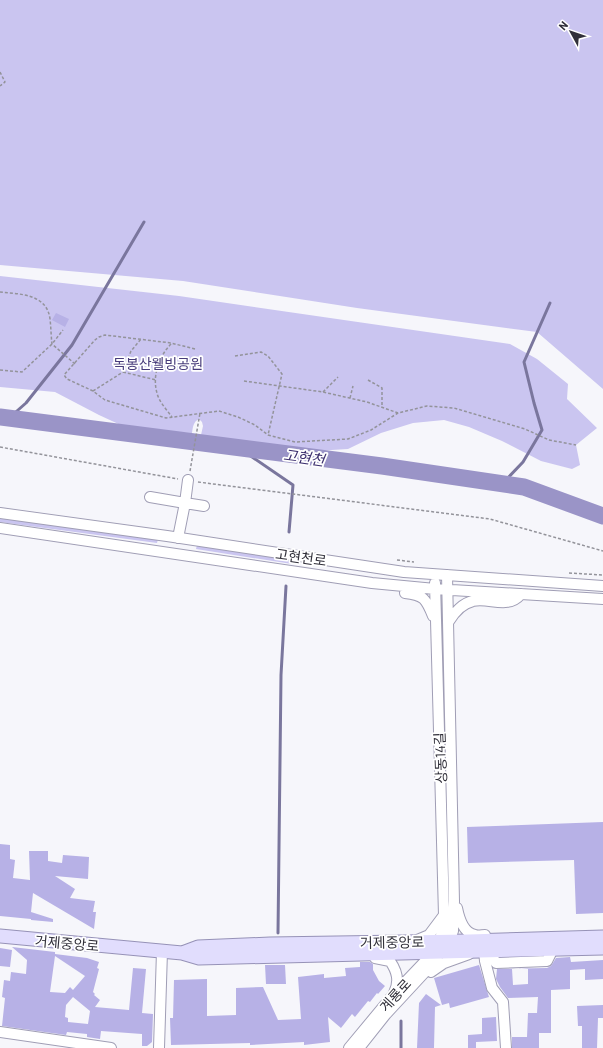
<svg xmlns="http://www.w3.org/2000/svg" width="603" height="1048" font-family="Barlow,'Noto Sans KR',sans-serif">
	<style>
		.green { fill: #cac5f0 }
		.lines { fill: none; stroke-linecap: round; stroke-linejoin: round }
		.stream { stroke: #7a769d; stroke-width: 3 }
		.river { stroke: #9a94c7; stroke-width: 17 }
		.building { fill: #b7b1e6; fill-rule: evenodd }
		.minor-casing { stroke: #a09eb5; stroke-width: 12 }
		.major-casing { stroke: #9692b7; stroke-width: 15 }
		.path { stroke: #93939a; stroke-width: 1.5; stroke-dasharray: 3 2; stroke-linecap: butt }
		.minor { stroke: #fff; stroke-width: 10 }
		.major { stroke: #e1ddfd; stroke-width: 13 }
		.labels { text-anchor: middle; dominant-baseline: central; stroke-width: 3.5; stroke-linejoin: round; paint-order: stroke }
		.park-label { font-size: 14px; fill: #473b7b; stroke: #fff }
		.street-label { font-size: 14px; fill: #31303a; stroke: #fff }
		.water-label { font-size: 15px; font-style: italic; fill: #3c2f6e; stroke: #fff }
	</style>
	<rect width="100%" height="100%" fill="#f6f6fb"/>
	<path class="green" d="M0,0h603v389l-66,-57 -180,-24 -174,-27 -183,-16z
		M0,276l179,20 331,48 27,15 31,25 -1,15 30,29 -21,17 4,20 -8,4 -31,-8 -39,-20 -33,-14 -25,-7 -31,3 -32,10 -33,16 -33,2 -31,-3 -27,-6 -14,2 -42,-9 2,-9 -1,-4 -3,-3c-6,3 -6,8 -7,14l-37,-1 -30,-5 -26,-12 -44,-23 -55,-5z
		M0,517l158,22 -1,4 -157,-21z
		M197,545l96,15 -1,4 -96,-15z"/>
	<g class="lines">
		<path class="stream" d="M9,418l17,-15 46,-58 72,-123
			M239,448l54,37 -4,47
			M502,484l21,-22 19,-32 -8,-27 -10,-41 26,-59
			M278,933l3,-258 5,-89
			M401,1021v27"/>
		<path class="river" d="M0,417l382,49 142,21 79,29"/>
	</g>
	<path class="building" d="M56,313l13,6 -4,8 -13,-7z
		M603,822v91l-27,1 -2,-54 -106,3 -1,-36z
		M0,844l10,1v14l5,1 -2,18 17,2 -1,-29h19v10l14,2 1,-8 26,2 -1,22 -33,-3 20,13 -5,9 25,3 -2,11h3l-2,17 -61,-36 -2,19 22,7v3l-22,-2v-1l-31,-3z
		M12,947l43,5v2l32,4 12,4 -2,6 2,1 -6,23 2,2 -1,1 6,5 -5,7 34,3 4,-42 13,1 -4,44 11,1 -1,28 -5,4h-5v-12l-41,-3 -1,8 -13,-2v-3l-20,-2 -1,3 -64,-9 3,-28 -3,-1 2,-17 6,1 1,-9 15,2 1,-14zM55,956l30,20 -12,14 -3,-3 -5,6 -15,-1zM73,997l17,14 -2,13 -20,-2v-4l-3,-1 1,-12z
		M0,948l12,2 -2,17 -10,-1z
		M570,957l1,5 32,-2v19l-18,1v-11l-15,1v19l-19,1v43h-12v15h-27v-11h15l1,-24h9l1,-16 -30,1 -8,-11 -4,-8 1,-10 50,-1 4,-2 5,-8zM528,968v16l-15,1 -1,-16z
		M360,962h10l3,2v6l6,11 6,5 -7,8 -1,-1 -7,9 -2,-1 -13,16 -3,-3 -11,14 -13,-11 2,25 -26,3v-3l-54,3v-2l-79,2 -1,-27h3l1,-38 33,-1v37l29,-1v-27l27,-1 15,33 23,-1 -3,-42 26,-3v4l22,-2 -1,-8 15,-1z
		M265,965h20l1,19h-20z
		M479,965l10,32 -39,11 -1,-5 -7,2 -8,-27z
		M426,994l15,11 -6,2 -1,41h-17l2,-45z
		M603,1005v13h-5l-1,30h-15v-22h-4l-1,-20z
		M496,1017l1,24 -21,1v6h-8v-13l14,-1v-16z"/>
	<g class="lines">
		<g class="minor-casing">
			<path id="minor" d="M188,480l-3,23 19,3
				M150,497l35,6 -7,35
				M0,513l167,23 237,36 199,14
				M0,528l372,55 63,6 168,10
				M405,593c19,2 21,6 28,23
				M449,621c5,-8 14,-18 24,-20 16,-4 35,9 48,-7
				M457,908c2,10 6,25 18,27 3,1 7,0 10,0
				M417,940l12,-5 15,-20
				M447,947l6,-16 1,-30 -7,-326
				M484,951l1,10 7,27 11,14 3,46
				M489,951l7,12 51,-2 6,-12
				M375,958l15,3c7,10 10,20 4,32
				M431,972l13,-9 25,-9
				M0,1032l111,16
				M159,1048l3,-97
				M349,1048l44,-53 41,-43 9,-21 1,-16 -9,-332
				M359,1048l27,-34 51,-55"/>
		</g>
		<g class="major-casing">
			<path id="major" d="M0,936l182,17 17,5 404,-10
				M182,953l16,-6 72,-3 199,-3 134,-4"/>
		</g>
		<path class="path" d="M0,72l5,10 -5,4
			M0,292c20,2 47,2 50,27 1,8 1,17 2,25l23,20
			M171,344c-12,12 -19,32 -14,49 2,9 10,17 15,24
			M195,349l-24,-6 -66,-8 -6,2 -4,3 -31,35 3,4 26,12 12,9 61,18 53,-7 19,6 17,8 13,10 27,7 53,-3 23,-9 27,-17 29,-7 27,2 71,21 24,11 27,5
			M235,356l26,-4 7,4 14,18 -14,61
			M0,370l22,2 30,-28 11,-14
			M123,372l33,8
			M368,380l14,8v20
			M244,381l79,11 44,10 31,11
			M93,391l30,-19 8,-21 10,-12
			M323,392l15,-15
			M350,398l3,-12
			M0,447l178,32
			M190,471l10,-58
			M198,482l292,37 113,32
			M397,560l17,2
			M569,573l34,2"/>
		<use href="#minor" class="minor"/>
		<use href="#major" class="major"/>
	</g>
	<g class="labels">
		<g class="park-label">
			<text x="158" y="363">독봉산웰빙공원</text>
		</g>
		<g class="street-label">
			<text transform="translate(301 557) rotate(8)">고현천로</text>
			<text transform="translate(440 758) rotate(-92)">상동14길</text>
			<text transform="translate(392 942) rotate(-1)">거제중앙로</text>
			<text transform="translate(67 943) rotate(5)">거제중앙로</text>
			<text transform="translate(395 995) rotate(-48)">계룡로</text>
		</g>
		<g class="water-label">
			<text transform="translate(304 457) rotate(8)">고현천</text>
		</g>
	</g>
	<g transform="translate(571 32) rotate(310)" stroke="#ffffff" stroke-width="3" paint-order="stroke">
	<path d="M0-3L7 15L0 10L-7 15Z" fill="#31303a"/>
	<text y="-6" font-size="11" font-weight="bold" text-anchor="middle" fill="#31303a">N</text>
	</g>
</svg>
